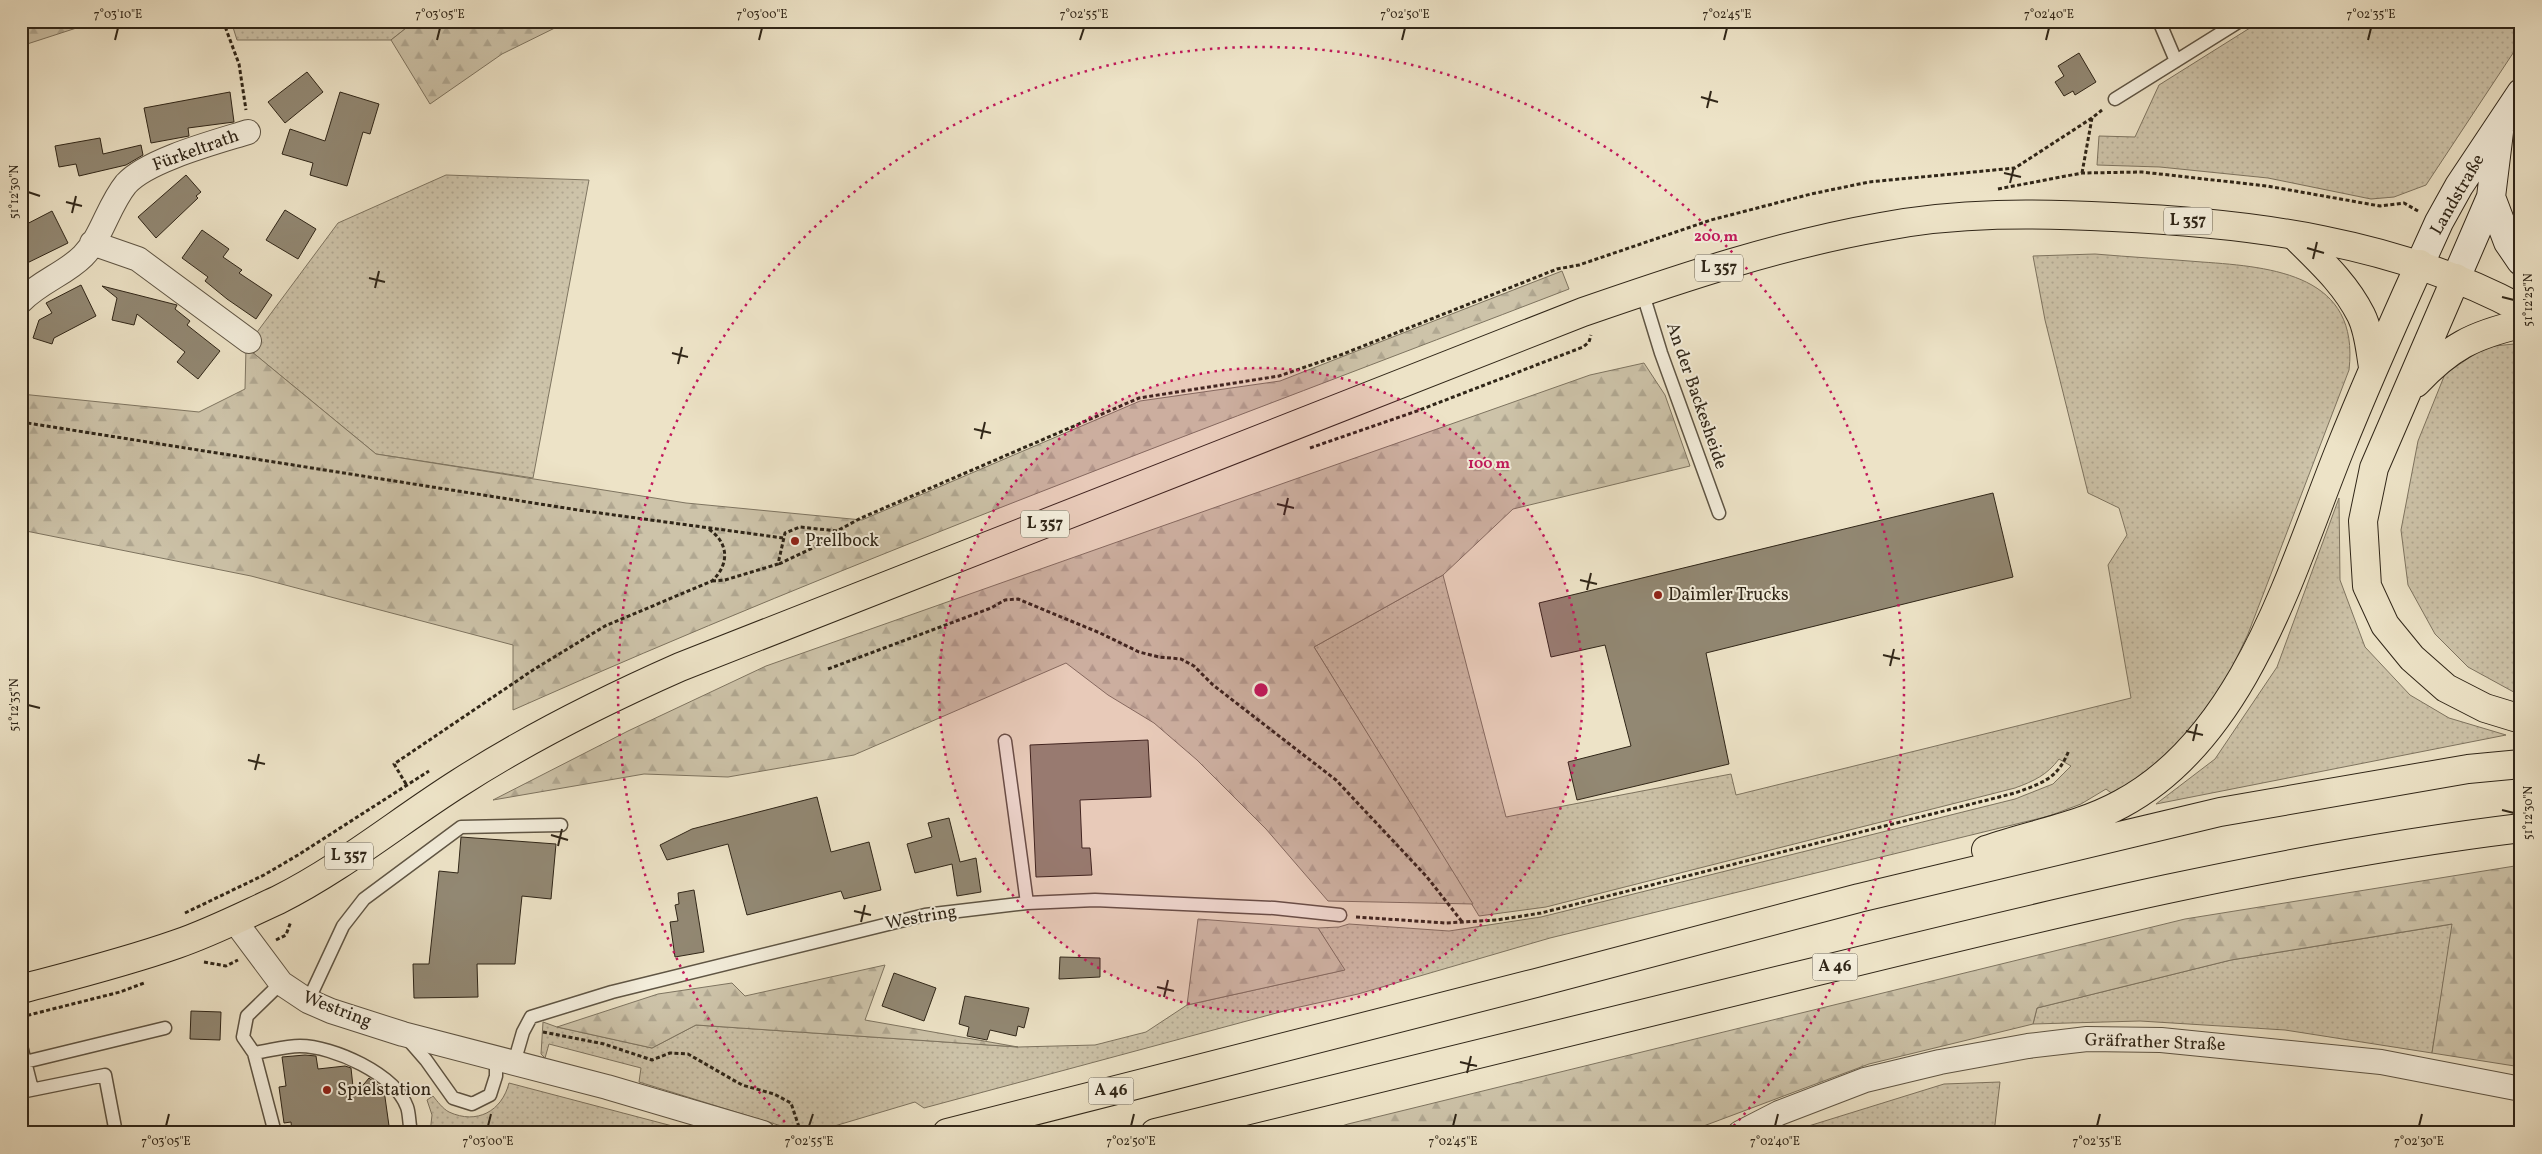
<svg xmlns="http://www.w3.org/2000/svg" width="2542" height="1154" font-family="Vollkorn,serif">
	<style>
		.grass { fill: url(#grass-dots); stroke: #7e7460 }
		.forest { fill: url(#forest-firs); stroke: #7e7460 }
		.building { fill: #928873; stroke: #302618 }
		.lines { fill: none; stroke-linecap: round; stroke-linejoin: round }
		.lane-casing { stroke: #5f5544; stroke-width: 15 }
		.street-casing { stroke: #5f5544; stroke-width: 26 }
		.secondary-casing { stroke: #302618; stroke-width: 30 }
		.primary-casing { stroke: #302618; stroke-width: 30 }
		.highway-casing { stroke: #302618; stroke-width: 30 }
		.path { stroke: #302618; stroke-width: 3; stroke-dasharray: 4 2.5; stroke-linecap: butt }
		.lane { stroke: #f3eddb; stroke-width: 12 }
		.street { stroke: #f3eddb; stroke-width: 24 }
		.secondary { stroke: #f3eddb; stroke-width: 28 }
		.primary { stroke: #ede3c7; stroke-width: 28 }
		.highway { stroke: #ede3c7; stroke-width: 28 }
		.ticks { fill: none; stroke: #302618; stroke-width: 2 }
		.ring { fill: none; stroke: #c2185b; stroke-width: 2.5; stroke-dasharray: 2.5 5 }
		.poi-dot { fill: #8f2418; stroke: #f3eddb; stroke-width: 2 }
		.labels { text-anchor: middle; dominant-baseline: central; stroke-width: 4; stroke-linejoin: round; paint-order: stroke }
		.shield { fill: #f3eddb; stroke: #6a6252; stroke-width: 1 }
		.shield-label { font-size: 16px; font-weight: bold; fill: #302618 }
		.street-label { font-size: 18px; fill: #302618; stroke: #f3eddb }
		.poi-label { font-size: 18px; fill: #302618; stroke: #f3eddb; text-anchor: start }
		.centre { fill: #c2185b; stroke: #f3eddb; stroke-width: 2.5 }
		.ring-label { font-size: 15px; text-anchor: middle; font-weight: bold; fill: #c2185b; stroke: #f3eddb; stroke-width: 4; stroke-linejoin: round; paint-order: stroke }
		.neatline { fill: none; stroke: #302618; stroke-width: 2 }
		.ticks-label { font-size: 12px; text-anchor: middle; fill: #302618 }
	</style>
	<defs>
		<pattern id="grass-dots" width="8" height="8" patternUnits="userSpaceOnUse" patternTransform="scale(1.25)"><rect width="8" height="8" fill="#cdc3a9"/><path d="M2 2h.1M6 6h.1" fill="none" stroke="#b0a791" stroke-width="1.8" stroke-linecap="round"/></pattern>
		<pattern id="forest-firs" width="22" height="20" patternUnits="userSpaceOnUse" patternTransform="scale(1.25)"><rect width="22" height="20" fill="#cdc3a9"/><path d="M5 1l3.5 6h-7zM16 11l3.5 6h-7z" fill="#b0a791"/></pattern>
	</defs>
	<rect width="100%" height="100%" fill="#ede3c7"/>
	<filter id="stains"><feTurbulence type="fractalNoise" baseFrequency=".004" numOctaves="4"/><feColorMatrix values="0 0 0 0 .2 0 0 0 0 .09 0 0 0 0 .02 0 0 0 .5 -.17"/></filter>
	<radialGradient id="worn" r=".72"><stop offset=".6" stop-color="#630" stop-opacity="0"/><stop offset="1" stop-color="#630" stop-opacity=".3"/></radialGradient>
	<path class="grass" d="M231,21h184l-24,19h-154z
		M2261,21h260v20l-95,144 -32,12 -23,2 -103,-21 -108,-11 -63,-2 2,-29 36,1 24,-52z
		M446,175l143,5 -56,298 -157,-24 -130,-107 92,-124z
		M2095,254c35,3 71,5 107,8 72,5 158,13 147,108l-101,264 -23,48 -57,77 -54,36 -8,-6 -25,15 -32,12 -499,122 -192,56 -63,14 -371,100 -9,-6 -104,31h-7l-165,-51 2,-14 -92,-24 -4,14 -4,-4 2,-32 14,5 95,21 44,-23 322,22 77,-2 51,-13 41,-27 157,-35 -26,-42 21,-1 10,-3 100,7 92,-14 474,-118 38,-15 18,-18 -12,-7c-12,16 -25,22 -44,29l-469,119 -67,9 -165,-269 129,-72 63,242 225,-43 5,21 395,-97 -23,-133 19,-30 -8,-27 -31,-15 -43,-173 -12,-64z
		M2514,344l7,4v348l-53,-29 -33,-33 -27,-49 -7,-55 17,-89 27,-67 40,-27z
		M2339,498l1,82 25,67 45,48 39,23 57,17 -350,69 59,-45 62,-92z
		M2453,924l-21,129 -147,-23 -145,-9 -107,3 4,-16 194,-48z
		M2000,1082l-6,51h-208l158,-49z
		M509,1083l190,50h-269l2,-18 -5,-15 6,-4c4,5 10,13 16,16 28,13 53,-1 60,-29z"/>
	<path class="forest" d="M21,21h77l-77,25z
		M415,21h154l-67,33 -72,50 -39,-64z
		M1562,271l7,18c-353,136 -710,267 -1056,421v-65l-262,-69 -230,-46v-136l178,18 46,-23 1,-42 130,107 310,49 176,17 278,-119 140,-20z
		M1644,363l21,32 25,71 -177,43 -70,66 -129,72 159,257 -145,-3 -62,-72 -69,-69 -43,-37 -46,-28 -42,-32 -212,92 -126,22 -84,-3 -151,26 135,-69 138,-65 824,-291z
		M2521,865v202l-89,-14 20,-129 -221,36 -194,48 -4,16 -164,40 -184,69h-365l28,-9 837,-205z
		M1198,919l120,9 27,42 -158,35z
		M885,965l-20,55 153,27 -322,-22 -44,23 -95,-21 101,-33 74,-11 13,13z"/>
	<path class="building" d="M2079,53l17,29 -21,13 -2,-4 -9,5 -9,-14 9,-6 -6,-10z
		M307,72l16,20 -38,31 -17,-21z
		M230,92l4,30 -46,6 1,8 -38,7 -7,-35z
		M340,92l39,12 -9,30 -7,-2 -16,54 -37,-11 3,-12 -31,-9 8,-25 35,12z
		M100,138l3,16 38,-9 2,10 -17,10 -47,11 -3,-12 -17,3 -4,-21z
		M186,175l15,17 -5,4 2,2 -42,40 -18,-21z
		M285,210l31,19 -18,30 -32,-19z
		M52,211l16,32 -47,23v-39z
		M202,230l27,19 -6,8 19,13 -3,3 33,22 -16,24 -29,-20 -22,-18 3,-4 -26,-19z
		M81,285l15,31 -42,22 -2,6 -19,-6 6,-18 13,-7 -6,-10z
		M102,286l75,19 -2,4 15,12 -3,4 33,26 -22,28 -21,-17 8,-10 -48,-38 -3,11 -22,-5 5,-22z
		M1993,493l20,84 -307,76 23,111 -152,36 -9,-38 63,-16 -26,-101 -54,12 -12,-54z
		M1148,740l3,57 -71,3 2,48h8l2,27 -56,2 -6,-132z
		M817,797l14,55 38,-10 12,48 -37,9 -3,-8 -94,24 -19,-71 -61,16 -7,-15 32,-16z
		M949,818l11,44 16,-4 5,34 -24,4 -5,-32 -37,9 -8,-29 25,-7 -4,-14z
		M461,837l95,7 -5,55 -29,-3 -7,68h-38l1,33 -64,1 -1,-34h16l10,-93 19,2z
		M694,890l10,62 -29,5 -5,-35 8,-1 -3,-16 4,-1 -1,-11z
		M1060,957l40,1v19l-41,2z
		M894,973l42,15 -12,33 -42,-15z
		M965,996l64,12 -5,20 -6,-2 -2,10 -26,-6 -3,10 -20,-4 2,-9 -10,-3z
		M191,1011l30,1 -1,28 -30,-1z
		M305,1055l11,1 2,13 27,-3 6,2 3,28 15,-18 15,12 6,43h-98l-1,-11 -7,1 -5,-36 7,-1 -4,-29z"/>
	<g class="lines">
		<g class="lane-casing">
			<path id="lane" d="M2159,21l17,40
				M2115,99l125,-78
				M1642,291l19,62 58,160
				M1005,741l22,162
				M308,1001l35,-75 21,-27 97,-72 100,-2
				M406,1037l20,23 27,38 19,6 18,-9 6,-19v-18
				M21,1046l11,43
				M254,1053c15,-2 31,-7 46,-7 33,0 95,28 107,61 2,5 2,13 3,19
				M25,1062l140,-34
				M514,1063l9,-31 8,-15 81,-25 313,-77 102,-12 68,-3 179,8 66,7
				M21,1092l84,-17 11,58
				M275,1133l-21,-80 -11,-16 4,-21 34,-33"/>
		</g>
		<g class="street-casing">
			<path id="street" d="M92,243l46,16 111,82
				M21,301c20,-20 44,-27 62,-45 19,-19 25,-50 43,-72 21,-24 90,-42 122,-52
				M234,920l47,63 27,18 23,10 72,23 204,53 156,46
				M1740,1133l39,-20 86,-33 75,-18 88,-16 59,-7 74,1 220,22 140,27"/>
		</g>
		<g class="secondary-casing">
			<path id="secondary" d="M2491,197l17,45 13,19
				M2420,264l19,-42 20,-36 62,-93
				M2456,278l35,-81 8,-65"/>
		</g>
		<g class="primary-casing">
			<path id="primary" d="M21,989c53,-14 105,-27 156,-45 35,-12 68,-29 101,-44 64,-32 121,-79 181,-117 70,-45 144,-82 221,-116l903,-355c98,-34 196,-67 298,-85 77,-15 155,-14 232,-10 139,6 284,25 408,92"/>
		</g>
		<g class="highway-casing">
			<path id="highway" d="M2295,236c24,24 50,47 66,79 8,16 9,35 12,52
				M2456,278l-82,190 -11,53 4,65 18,39 27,33 34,30 39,20 36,11
				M2416,383c34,-36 57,-48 105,-59
				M1986,850c45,-16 93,-23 135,-46 124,-66 170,-233 219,-355 25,-62 52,-123 80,-185
				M947,1133l589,-150 323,-85 361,-86 248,-43 53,-5
				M1155,1133c221,-54 442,-108 663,-162 232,-57 465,-114 703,-143"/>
		</g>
		<path class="path" d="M223,21l16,43 7,46
			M2082,173l10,-55 10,-8
			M1998,189l84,-16 60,-1 125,14 113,20 24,-3 14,8
			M21,422l557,88 205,28
			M1310,448l107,-37 166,-64 6,-5 2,-7
			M779,564l44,-21
			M712,581l13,-1 53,-16 7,-31 15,-6 37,4 24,-13 278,-120 140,-22 64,-22 214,-85 22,-4 132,-45 100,-26 58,-12 146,-14 77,-50
			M828,669l163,-61 14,-8 13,-1 82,34 39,19 20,5 22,2 13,7 19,19 123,95 91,97 36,46
			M406,784l-12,-20 139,-94 72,-44 107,-45c19,-18 16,-40 -5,-53
			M185,913l79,-38 34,-20 131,-84
			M1356,917l90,6 51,-3 44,-7 474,-120c27,-10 43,-14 54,-43
			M276,940l10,-5 5,-14
			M204,962l22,4 12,-6
			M21,1017l99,-25 24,-9
			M543,1032l61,12 48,16 18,-7 18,1 54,31 32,9 17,9 10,30"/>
		<use href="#lane" class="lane"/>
		<use href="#street" class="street"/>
		<use href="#secondary" class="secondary"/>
		<use href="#primary" class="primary"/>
		<use href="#highway" class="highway"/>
	</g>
	<path class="ticks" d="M115,40l3,-12M437,40l3,-12M759,40l3,-12M1080,40l4,-12M1402,40l3,-12M1724,40l3,-12M2046,40l3,-12M2368,40l3,-12M1701,97l17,5M1707,108l4,-17M2004,173l17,4M2010,183l4,-16M28,192l12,4M66,202l16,4M72,213l4,-17M2307,248l17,5M2313,259l4,-17M369,278l16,4M375,288l4,-17M2502,297l12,3M672,353l16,4M678,364l4,-17M974,429l17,4M981,439l4,-17M1277,504l17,4M1284,515l4,-17M1580,580l17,4M1587,590l4,-17M1883,655l17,4M1890,666l4,-17M28,705l12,3M2186,731l17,4M2193,741l4,-17M248,760l17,4M255,770l4,-16M2502,810l12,3M551,835l17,5M558,846l4,-17M854,911l17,4M861,922l4,-17M1157,987l17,4M1164,997l4,-17M1460,1062l17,4M1467,1073l4,-17M166,1126l3,-12M488,1126l3,-12M809,1126l4,-12M1131,1126l3,-12M1453,1126l3,-12M1775,1126l3,-12M2097,1126l3,-12M2419,1126l3,-12"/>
	<circle cx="1261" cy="690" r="322" fill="#c2185b" fill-opacity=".12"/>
	<g class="ring">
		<circle cx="1261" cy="690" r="322"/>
		<path d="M795 1133A643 643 0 1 1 1727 1133"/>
	</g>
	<g class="poi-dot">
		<circle cx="795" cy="541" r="5"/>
		<circle cx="1658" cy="595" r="5"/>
		<circle cx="327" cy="1090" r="5"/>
	</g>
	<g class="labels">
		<g class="shield">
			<rect x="2164" y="207.5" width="48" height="27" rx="4"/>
			<rect x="1695" y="254.5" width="48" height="27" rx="4"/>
			<rect x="1021" y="510.5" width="48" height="27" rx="4"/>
			<rect x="325" y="842.5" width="48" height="27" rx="4"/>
			<rect x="1812.5" y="953.5" width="45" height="27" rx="4"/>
			<rect x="1088.5" y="1077.5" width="45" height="27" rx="4"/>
		</g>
		<g class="shield-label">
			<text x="2188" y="221">L 357</text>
			<text x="1719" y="268">L 357</text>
			<text x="1045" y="524">L 357</text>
			<text x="349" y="856">L 357</text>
			<text x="1835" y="967">A 46</text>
			<text x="1111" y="1091">A 46</text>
		</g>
		<g class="street-label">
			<text transform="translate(196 151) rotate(-20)">Fürkeltrath</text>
			<text transform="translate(2458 195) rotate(-60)">Landstraße</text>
			<text transform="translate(1696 396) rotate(71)">An der Backesheide</text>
			<text transform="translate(921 918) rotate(-10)">Westring</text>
			<text transform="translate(337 1010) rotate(21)">Westring</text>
			<text transform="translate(2155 1043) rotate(2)">Gräfrather Straße</text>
		</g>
		<g class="poi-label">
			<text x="805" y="541">Prellbock</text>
			<text x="1668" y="595">Daimler Trucks</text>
			<text x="337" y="1090">Spielstation</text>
		</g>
	</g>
	<circle cx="1261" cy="690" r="8" class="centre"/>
	<g class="ring-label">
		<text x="1716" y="241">200 m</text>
		<text x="1489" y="468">100 m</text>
	</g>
	<rect width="2542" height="1154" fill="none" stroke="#ede3c7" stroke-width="55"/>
	<rect x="28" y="28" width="2486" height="1098" class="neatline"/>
	<g class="ticks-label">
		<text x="118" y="18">7°03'10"E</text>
		<text x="440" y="18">7°03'05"E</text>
		<text x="762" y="18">7°03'00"E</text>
		<text x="1084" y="18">7°02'55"E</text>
		<text x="1405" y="18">7°02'50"E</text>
		<text x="1727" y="18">7°02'45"E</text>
		<text x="2049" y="18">7°02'40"E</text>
		<text x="2371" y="18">7°02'35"E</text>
		<text transform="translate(14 192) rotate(-90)" y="4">51°12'30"N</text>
		<text transform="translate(2528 300) rotate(-90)" y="4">51°12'25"N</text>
		<text transform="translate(14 705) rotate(-90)" y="4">51°12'35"N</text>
		<text transform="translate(2528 813) rotate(-90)" y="4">51°12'30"N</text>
		<text x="166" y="1145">7°03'05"E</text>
		<text x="488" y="1145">7°03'00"E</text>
		<text x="809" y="1145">7°02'55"E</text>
		<text x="1131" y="1145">7°02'50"E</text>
		<text x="1453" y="1145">7°02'45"E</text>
		<text x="1775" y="1145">7°02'40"E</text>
		<text x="2097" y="1145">7°02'35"E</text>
		<text x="2419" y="1145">7°02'30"E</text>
	</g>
	<rect width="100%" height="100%" filter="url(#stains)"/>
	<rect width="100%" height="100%" fill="url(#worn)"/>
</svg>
